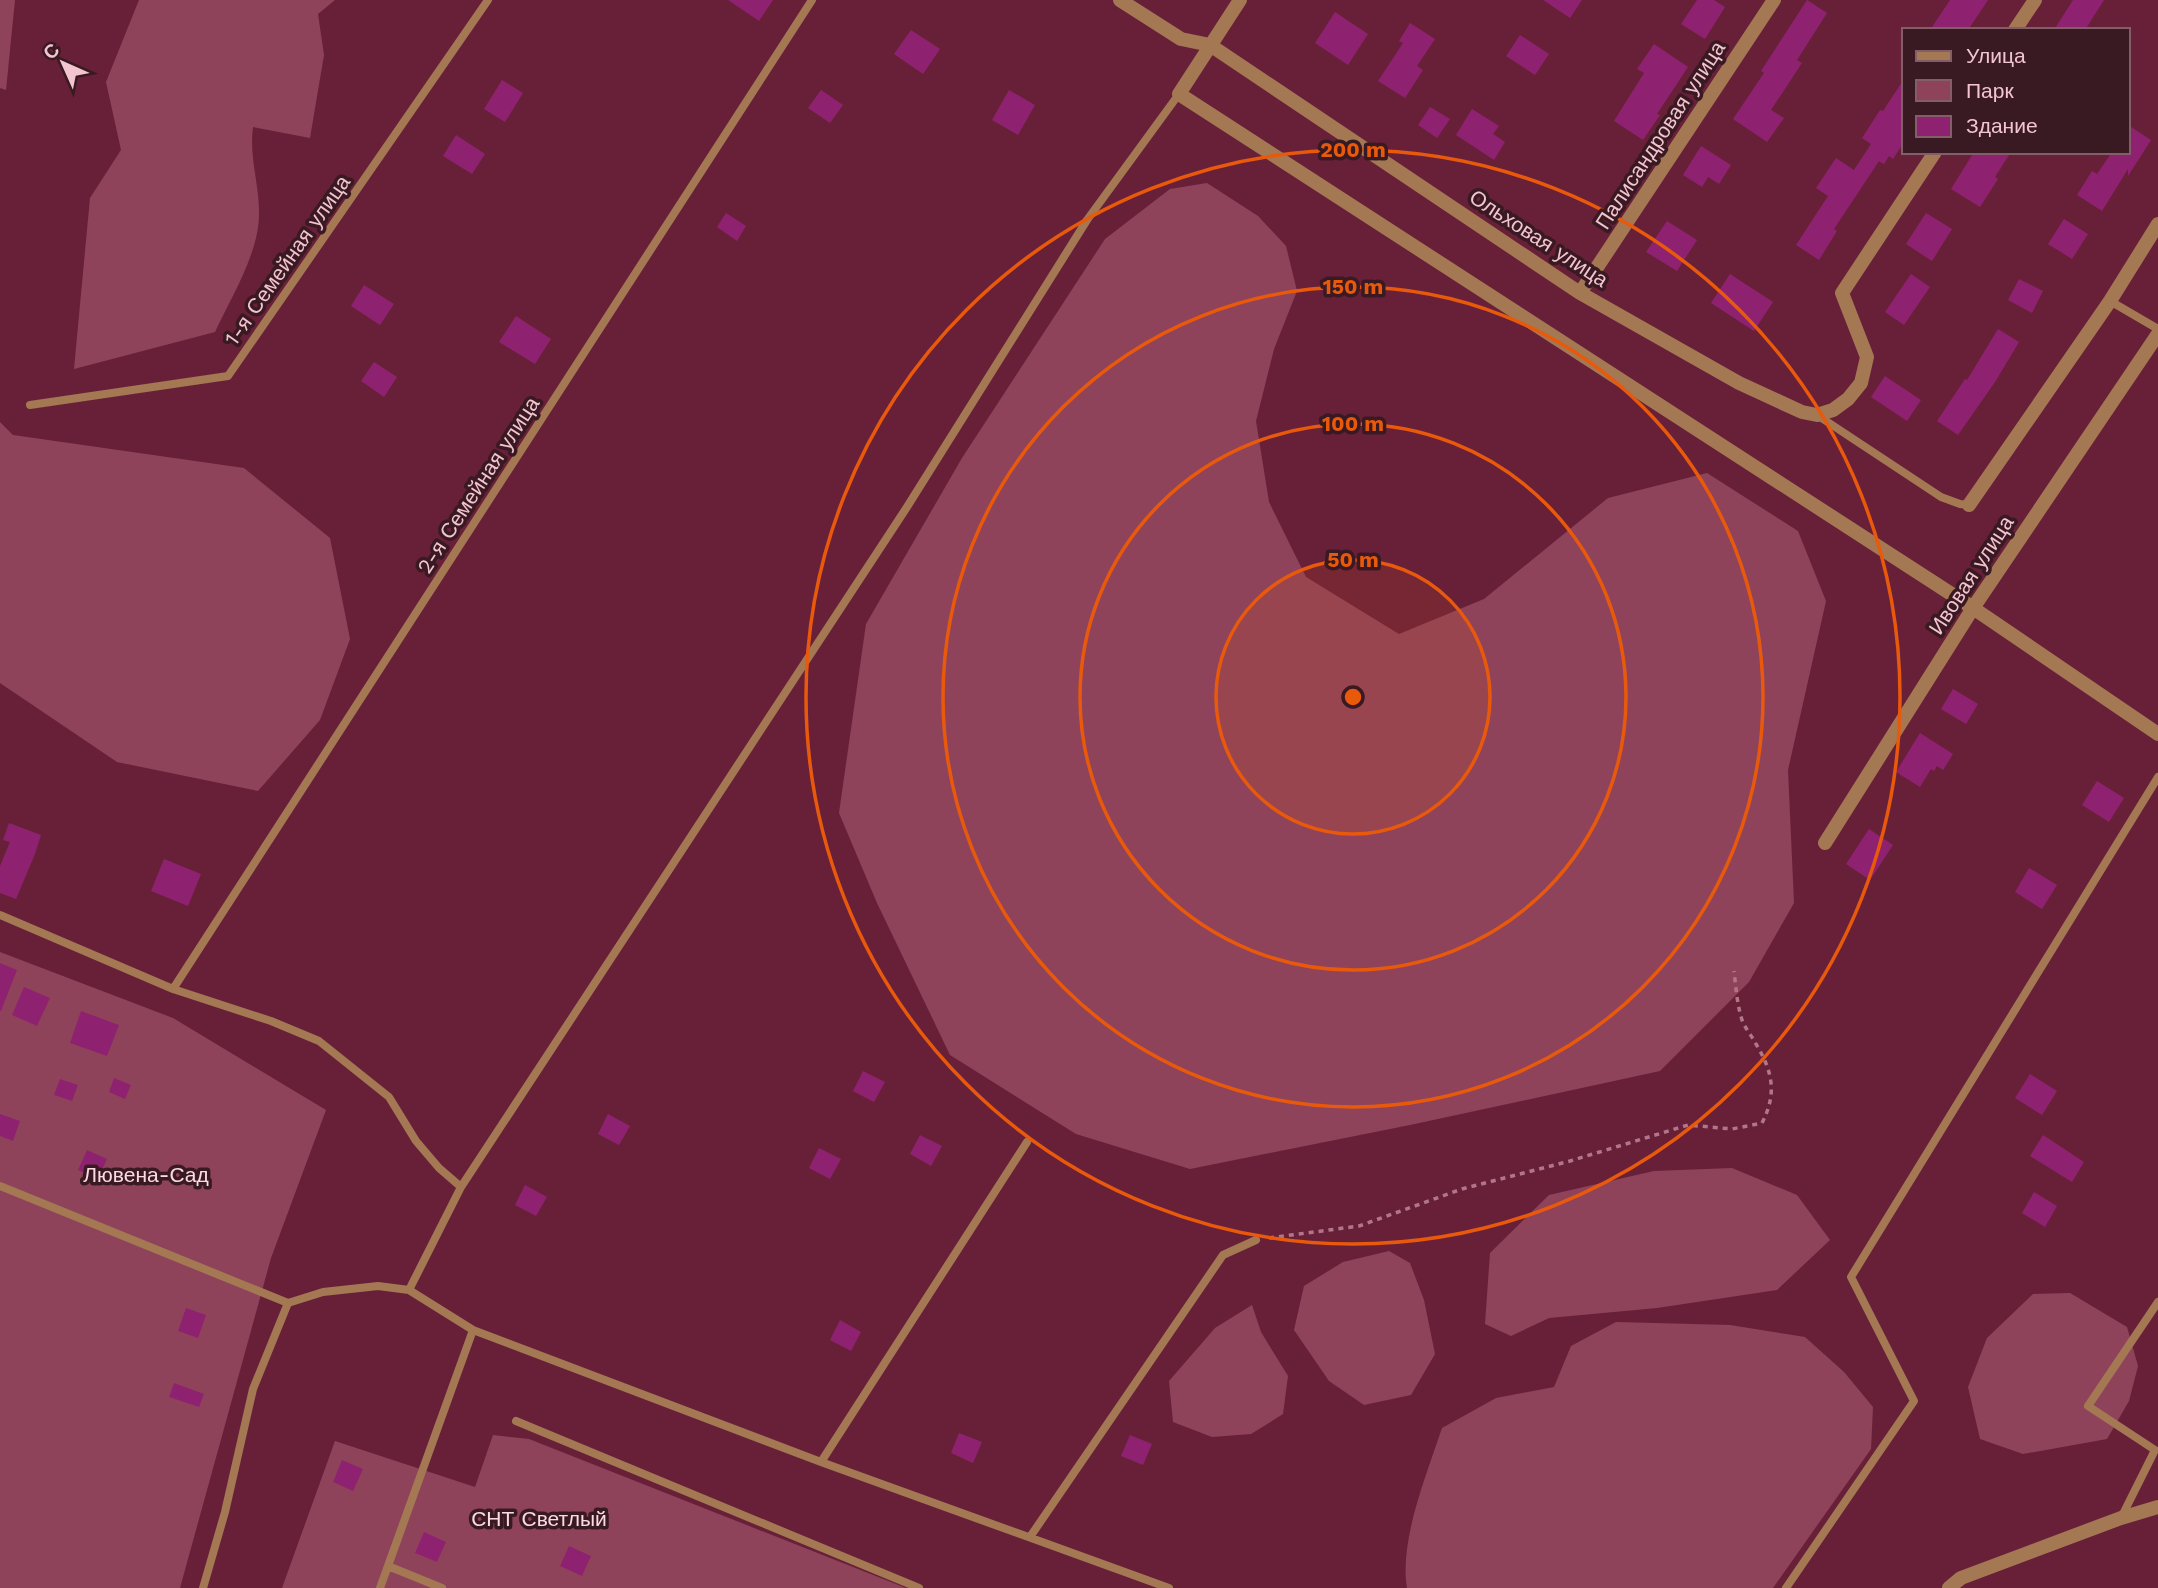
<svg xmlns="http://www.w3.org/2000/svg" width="2158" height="1588" font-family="'Work Sans',sans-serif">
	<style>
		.green { fill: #8f435b }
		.building { fill: #8f2270 }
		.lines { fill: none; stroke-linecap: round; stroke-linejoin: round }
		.path { stroke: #b17789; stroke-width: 3.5; stroke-dasharray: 5 5; stroke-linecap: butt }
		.service { stroke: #a37853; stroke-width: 8 }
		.minor { stroke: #a37853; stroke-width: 14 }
		.ring { fill: none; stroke: #e8590c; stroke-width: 3.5 }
		.labels { text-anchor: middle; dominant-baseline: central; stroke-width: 7; stroke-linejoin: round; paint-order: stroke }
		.street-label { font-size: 21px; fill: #f2c5d0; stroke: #391922 }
		.park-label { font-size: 21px; fill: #fcdae2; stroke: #391922 }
		.centre { fill: #e8590c; stroke: #391922; stroke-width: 3.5 }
		.ring-label { font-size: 21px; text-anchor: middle; font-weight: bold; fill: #e8590c; stroke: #391922; stroke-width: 7; stroke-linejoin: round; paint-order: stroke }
	</style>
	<rect width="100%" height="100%" fill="#682039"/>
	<path class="green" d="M0,0h15l-9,90 -6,-2z
		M139,0h196l-17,14 6,41 -14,83 -57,-11c-4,30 6,56 6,85 1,40 -28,85 -44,120l-141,37 16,-171 31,-48 -15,-68z
		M1207,183l51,33 28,30 11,45 -23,58 -18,72 13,81 37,75 93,57 85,-35 124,-101 99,-25 91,58 28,70 -38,169 6,133 -45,79 -89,89 -250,54 -220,44 -114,-35 -126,-79 -73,-152 -38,-90 27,-189 96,-166 143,-219 65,-50z
		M0,422l13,13 231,33 86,70 20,101 -30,81 -62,71 -141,-29 -117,-79z
		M0,952l173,66 153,92 -55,148 -91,330h-180z
		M1732,1168l65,27 33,45 -53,50 -120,18 -108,10 -38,18 -26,-12 5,-71 59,-58 105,-24z
		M1389,1251l21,12 14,37 11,54 -24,41 -47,10 -35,-24 -35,-51 10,-44 39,-24z
		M2070,1293l57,34 11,39 -9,35 -22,38 -84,15 -43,-15 -12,-52 19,-49 46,-44z
		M1252,1305l9,27 27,44 -5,38 -32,20 -39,3 -39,-15 -4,-41 46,-53z
		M1616,1322l114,3 75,12 39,35 29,35 -2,42 -98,139h-366c-8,-48 20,-114 35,-160l54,-30 58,-11 17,-41z
		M493,1435l36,4 377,149h-624l53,-147 140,46z"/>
	<path class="building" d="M728,0h45l-14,21z
		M1543,0h39l-12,18z
		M1697,0h17l11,7 -20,32 -24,-15z
		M1807,0l20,13 -30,47 5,3 -31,47 13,8 -17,24 -34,-23 31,-46 -3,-2z
		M1950,0h38l-20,30h-38z
		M2073,0h31l-19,30h-31z
		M1335,12l33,22 -20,31 -33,-22z
		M1410,23l25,16 -18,27 6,4 -18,28 -27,-17 25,-38 -4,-2z
		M911,30l29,19 -17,25 -29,-20z
		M1520,35l29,19 -14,21 -29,-19z
		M1654,44l34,23 -31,47 3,1 -17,25 -29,-19 30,-48 -7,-4z
		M1904,79v63l-11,17 -4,-3 -5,8 -5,-3 -45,68 3,2 -18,29 -23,-15 32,-49 -12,-8 20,-30 18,12 17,-26 -9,-6 18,-28 3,1z
		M502,80l21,13 -18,29 -21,-13z
		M821,90l22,15 -13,18 -22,-15z
		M1009,90l26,15 -17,30 -26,-15z
		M1430,107l20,12 -13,19 -19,-13z
		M1472,109l27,17 -6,8 12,8 -11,18 -38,-25z
		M2128,125l23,15 -23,36v-7l-26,42 -25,-16 15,-24 5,3 13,-19 -4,-3h22z
		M456,135l29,19 -13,20 -29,-18z
		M1701,146l30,19 -12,19 -11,-7 -6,10 -19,-12z
		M1974,152h37l-16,25 3,2 -18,28 -29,-18z
		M726,213l20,13 -9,15 -20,-14z
		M1926,213l26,16 -20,32 -26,-17z
		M2064,219l24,15 -16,25 -24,-15z
		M1667,221l30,19 -20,31 -31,-19z
		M1730,274l43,28 -19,29 -43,-28z
		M1911,274l19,13 -26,38 -19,-13z
		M2019,279l24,12 -11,22 -24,-13z
		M364,285l30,19 -14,21 -29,-19z
		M516,316l35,23 -16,25 -36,-22z
		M1998,329l21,13 -24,40 -37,53 -21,-14 28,-42 2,1z
		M374,362l23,15 -13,20 -23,-16z
		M1885,376l36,24 -14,21 -36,-24z
		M1953,689l25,15 -12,20 -25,-15z
		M1920,733l33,21 -10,16 -6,-4 -3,5 -3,-2 -11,18 -24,-15z
		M2097,781l27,17 -15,24 -27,-17z
		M9,823l32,12 -6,19 -19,45 -16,-6v-27l10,-24 -7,-2z
		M1869,829l24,16 -23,35 -24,-16z
		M164,859l37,15 -13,32 -37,-15z
		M2029,868l28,17 -15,24 -27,-17z
		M0,963l17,7 -16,41h-1z
		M24,987l26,11 -13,28 -25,-11z
		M81,1011l38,14 -12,31 -37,-13z
		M863,1071l22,11 -11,20 -21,-11z
		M2030,1074l27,17 -15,24 -27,-17z
		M114,1078l17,7 -6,14 -16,-7z
		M60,1079l18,6 -6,16 -18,-6z
		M0,1114l20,7 -7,20 -13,-5z
		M608,1114l22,12 -11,19 -21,-11z
		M920,1135l22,11 -11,20 -21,-12z
		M2043,1135l41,27 -12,20 -42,-26z
		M819,1148l22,11 -11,20 -21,-11z
		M87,1150l20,9 -9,20 -20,-9z
		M525,1185l22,12 -11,19 -21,-11z
		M2034,1192l23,14 -12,21 -23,-14z
		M186,1308l20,7 -8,23 -20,-7z
		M840,1320l21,12 -10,19 -21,-11z
		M174,1383l30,11 -5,13 -30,-10z
		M959,1433l23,9 -9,21 -22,-10z
		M1130,1435l22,9 -9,21 -22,-9z
		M342,1460l21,9 -10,22 -20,-9z
		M424,1532l22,10 -9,20 -22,-9z
		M569,1546l22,10 -9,20 -22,-10z"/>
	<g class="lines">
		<path class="path" d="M1269,1238l90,-12 103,-37 108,-28 118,-36 44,4 30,-6c15,-29 11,-51 -6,-79 -4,-8 -10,-14 -14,-24 -5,-16 -6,-32 -8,-49"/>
		<path class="service" d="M2110,301l48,28
			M30,405l198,-29 260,-376
			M1817,415l124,82 19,7 9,1
			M0,915l173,74 98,32 48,20 70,56 27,44 23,27 22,19
			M173,989l639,-989
			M0,1186l288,117 35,-11 55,-6 31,4 64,40 348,132 348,126
			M409,1290l52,-103 446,-680 180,-287 92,-126
			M516,1421l403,167
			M821,1462l206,-320
			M2121,1518l34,-68 -67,-44 70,-104
			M1030,1537l193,-282 33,-15
			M388,1566l54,22
			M203,1588l22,-76 28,-123 35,-86
			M380,1588l93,-258
			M1786,1588l128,-187 -63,-124 307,-500"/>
		<path class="minor" d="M1120,0l61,39 29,6 370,248 159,90 63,29 15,3 16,-5 15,-11 13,-16 6,-26 -25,-64 93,-141
			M1240,0l-61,94 794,514 185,126
			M2015,30l20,-30
			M1580,293l194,-293
			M1969,505l141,-204 48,-77
			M1825,843l148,-235 185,-274
			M1949,1588l12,-10 160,-60 37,-11"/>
	</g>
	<circle cx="1353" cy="697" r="137" fill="#e8590c" fill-opacity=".12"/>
	<g class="ring">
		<circle cx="1353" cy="697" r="137"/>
		<circle cx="1353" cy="697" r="273"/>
		<circle cx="1353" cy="697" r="410"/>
		<circle cx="1353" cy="697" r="547"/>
	</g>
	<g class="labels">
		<g class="street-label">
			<text transform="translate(1660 135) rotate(-57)">Палисандровая улица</text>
			<text transform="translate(1539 238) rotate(33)">Ольховая улица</text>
			<text transform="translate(287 260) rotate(-55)">1-я Семейная улица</text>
			<text transform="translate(478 485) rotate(-57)">2-я Семейная улица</text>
			<text transform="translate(1971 575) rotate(-57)">Ивовая улица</text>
		</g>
		<g class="park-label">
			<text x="146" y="1174">Лювена-Сад</text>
			<text x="539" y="1518">СНТ Светлый</text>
		</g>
	</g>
	<circle cx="1353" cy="697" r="10" class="centre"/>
	<g class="ring-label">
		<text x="1353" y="157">200 m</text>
		<text x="1353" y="294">150 m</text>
		<text x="1353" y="431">100 m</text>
		<text x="1353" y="567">50 m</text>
	</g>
	<rect x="1902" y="28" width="228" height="126" fill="#391922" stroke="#835e68" stroke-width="2"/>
	<rect x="1916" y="51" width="35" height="10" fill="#a37853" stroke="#835e68" stroke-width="2"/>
	<text x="1966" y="63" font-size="21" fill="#f2c5d0">Улица</text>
	<rect x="1916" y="80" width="35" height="21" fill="#8f435b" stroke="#835e68" stroke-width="2"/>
	<text x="1966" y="98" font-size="21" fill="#f2c5d0">Парк</text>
	<rect x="1916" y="116" width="35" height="21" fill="#8f2270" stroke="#835e68" stroke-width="2"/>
	<text x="1966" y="133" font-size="21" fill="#f2c5d0">Здание</text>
	<g transform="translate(63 63) rotate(315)" stroke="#391922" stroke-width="5" paint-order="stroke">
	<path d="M0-5L12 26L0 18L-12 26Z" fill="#f2c5d0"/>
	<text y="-10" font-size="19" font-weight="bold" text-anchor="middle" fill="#f2c5d0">С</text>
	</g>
</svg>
